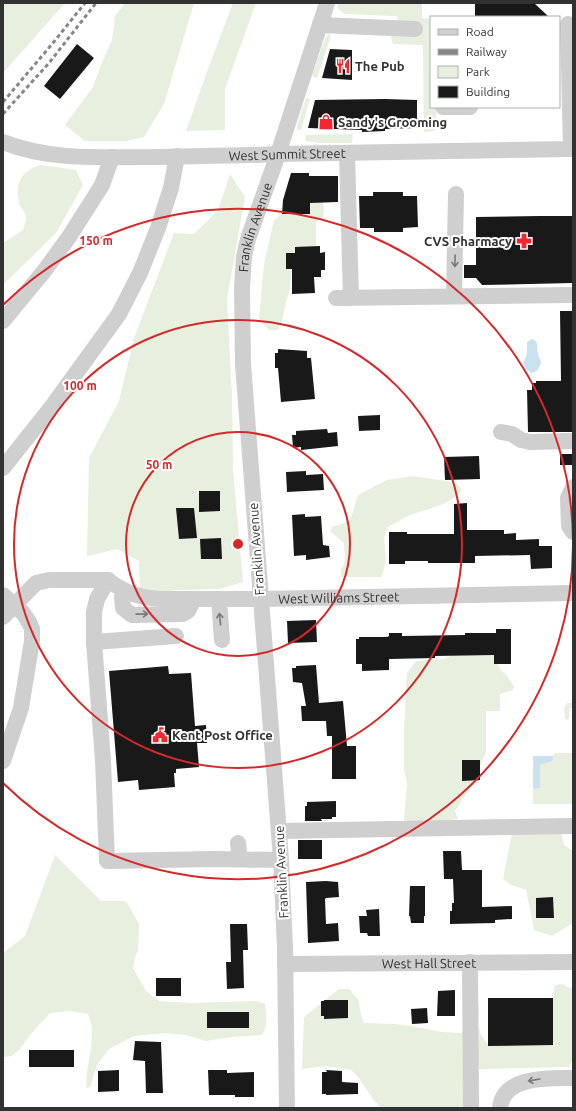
<svg xmlns="http://www.w3.org/2000/svg" width="576" height="1111" font-family="Ubuntu,sans-serif">
	<style>
		.green { fill: #e7efdf }
		.water { fill: #cae1f0 }
		.building { fill: #191919 }
		.lines { fill: none; stroke-linecap: round; stroke-linejoin: round }
		.minor { stroke: #cfcfcf; stroke-width: 16 }
		.rail { stroke: #878787; stroke-width: 3; stroke-dasharray: 4 3; stroke-linecap: butt }
		.oneway { stroke: #797979 }
		.ring { fill: none; stroke: #d62828; stroke-width: 2 }
		.labels { text-anchor: middle; dominant-baseline: central; stroke-width: 4; stroke-linejoin: round; paint-order: stroke }
		.poi-label { font-size: 13px; font-weight: bold; fill: #323232; stroke: #fff; text-anchor: start }
		.street-label { font-size: 13px; fill: #323232; stroke: #fff }
		.centre { fill: #d62828; stroke: #fff; stroke-width: 2 }
		.ring-label { font-size: 12px; text-anchor: middle; font-weight: bold; fill: #d62828; stroke: #fff; stroke-width: 4; stroke-linejoin: round; paint-order: stroke }
	</style>
	<rect width="100%" height="100%" fill="#fff"/>
	<path class="green" d="M3,3h62l-62,70z
		M125,3h69l-30,101 -20,33 -18,4h-41l-20,-16 28,-38 7,-20 12,-27 3,-24z
		M233,3h23l-31,86v41l-39,1 23,-65z
		M337,3h85v15l9,1v88h5v18l-2,6 -10,1 -1,-87 -30,-1 -2,-7 6,-13v-8l-53,-2 -6,-5z
		M329,34l2,2 -14,42 -5,-2 13,-38z
		M306,98l4,1 -9,31h-4v-4z
		M353,134l-1,9h-32l-14,-2 -1,-2 1,-4z
		M41,165l35,5 7,15 -27,48 -53,52v-42l20,-13c1,-4 3,-9 3,-13 0,-5 -6,-9 -7,-14 -4,-21 2,-32 22,-38z
		M230,174l15,23 -18,102 5,97 1,74 10,112 -24,7 -40,1 -19,2 -20,-2 -1,-29 -22,-12 -30,7 2,-98 30,-57 15,-63 40,-105 20,1 24,-24z
		M310,195l12,2 2,12 -1,9 -7,4v25l-21,6 -9,1v15h5l-1,20 -3,10 -5,21 -4,10h-9l-10,-11 5,-55 10,-44 8,-6h28z
		M413,476l39,6 8,4 1,6c-17,16 -31,15 -50,23 -8,3 -15,8 -23,12l-4,11 2,22 -4,17h-40l-1,-2v-6l3,-4 1,-8 -1,-14 -14,-12 3,-5c22,-3 18,-13 25,-31l29,-15z
		M491,647l9,22 7,7 7,11 -1,3 -13,4v17h-14v41l-14,33 -17,26 3,8 -38,4 -16,-3 3,-37 -3,-14v-43l1,-13 1,-24 1,-16 9,-12 28,-2 9,-4z
		M567,703h6v5h-3l-1,10 -1,2 -3,-1 -1,-11z
		M554,753h19v51h-40v-16l2,1 5,-1v-23c10,-7 10,3 14,-12z
		M561,832l3,13 9,6v72l-21,13 -18,-6 -8,-40 -15,-5 -8,-6 9,-46z
		M55,855l46,46h25l13,23 -1,27 -3,6 -2,11 13,23 13,10 32,2 65,-2 9,3c1,9 4,24 -4,31l-29,2 -26,4 -20,-6 -22,-2 -30,3 -25,13 -12,16 -7,22 -4,1 1,-16 4,-24 1,-21 -4,-13 -18,-3 -20,2 -20,22 -10,14 -8,7 -9,1v-104l22,-17z
		M563,984l4,3 6,1v70l-3,9 -91,2v39h-98l-8,-9 -15,-22 -7,-7 -25,-4 -24,3 2,-52 35,-28h10l9,10 3,16 3,8 31,1 16,2 31,6 20,1 12,-35 5,9 -1,19 3,9 8,11 64,-48 2,-13z"/>
	<path class="water" d="M532,339c8,3 4,8 6,14 0,4 3,6 3,10l-3,7 -6,3 -5,-3 -4,-7 4,-9v-12z
		M533,756h20v4c-4,4 -9,2 -13,5v23l-5,1 -2,-1z"/>
	<path class="building" d="M475,3h59l14,13 -73,1z
		M77,44l17,14 -34,41 -16,-13z
		M330,49l22,1v30l-30,-2z
		M385,99l32,1v28l-32,1v2l-23,1v-2l-54,-2 7,-28z
		M291,173h18v3h29v26l-28,1v11h-28l1,-14z
		M373,192h30v4h14l1,31 -15,1v4h-29v-4h-14l-1,-32h14z
		M540,216h33v67l-91,2 -6,-7h-12v-13h12v-48z
		M320,246v7l5,-1v18h-4v7h-7l1,16 -23,1v-25h-6v-16h9v-6z
		M560,311h13v121h-45l-1,-42h5v-7h4v-2h25z
		M278,349l29,2v7h4l4,41 -34,3 -3,-34h-3v-15h3z
		M380,415v15l-21,1 -1,-15z
		M327,429l1,4 9,-1 1,14 -37,4v-3l-8,1 -1,-13h4v-4z
		M560,454h13v11h-13z
		M479,456l1,23 -35,1 -1,-23z
		M306,471v4l17,-1 1,16 -37,2 -1,-20z
		M199,491h21v20l-21,1z
		M467,503v27h37v4l12,-1v7l23,-1v7h13v22l-21,1 -1,-14 -55,1v7h-47v-2h-23v3h-16v-32h18v2h47v-30z
		M176,508h18l3,30 -18,1z
		M305,514v3l16,-1 2,29 6,1 1,11 -24,3v-5l-12,1 -2,-41z
		M221,538l1,21h-21l-1,-20z
		M316,620l1,22 -29,1 -1,-22z
		M496,629h15v35h-17v-9l-59,1v2l-46,1v11l-27,1v-7h-6v-25h3v-2h28l2,-1v-3h13v3l63,-1v-2h31z
		M316,665l3,38 24,-2 4,45h9v33h-24v-43h-5l-1,-15h-24l-1,-15h5l-4,-23 -9,-1 -1,-14h4v-2z
		M168,666l1,8 22,-1 4,53 11,-1 1,18h-10l2,24 -23,2v4h-2l1,14 -36,3 -1,-10 -20,2 -9,-111z
		M462,760h18v20l-18,1z
		M336,801v16h-4v2h-11l1,2h-17v-15h2v-4z
		M298,840h24v19h-24z
		M443,851h18l1,19h20v37l30,-1v13l-17,1v3l-45,1v-13h2v-8h2l-1,-24h-9z
		M326,881l12,1 1,15 -13,1 -1,1 1,25 12,-1 1,18 -31,2 -2,-61z
		M410,886h15v30h-1v7h-13l-1,-7h-1z
		M553,897l1,21h-18v-20z
		M379,909l1,27h-12l-1,-3h-7l-1,-17h8l-1,-6z
		M230,924h17l1,26h-5l1,38 -17,1 -1,-27h5z
		M156,978h25v18h-25z
		M455,990v26h-18l1,-25z
		M488,998h65v47l-65,1z
		M324,1000h24v18l-24,1v-3h-3v-15h3z
		M427,1008l1,15 -16,1 -1,-15z
		M207,1012h42v16h-42z
		M135,1041l26,1 2,51h-17l-1,-32 -12,-1z
		M29,1050h45v17h-45z
		M119,1070v21l-21,1v-21z
		M208,1070h19v3l27,-1v25h-19v-2h-26z
		M326,1070l16,1v11l16,1v11l-32,1v-1h-4v-22h5z"/>
	<g class="lines">
		<g class="minor">
			<path d="M568,24l3,125"/>
			<path d="M320,25l95,4"/>
			<path d="M443,107h27"/>
			<path id="s1" d="M3,142c47,19 100,15 150,15 42,-1 83,-1 125,-3l295,-5"/>
			<path d="M347,154l4,144"/>
			<path d="M454,296l2,-102"/>
			<path d="M336,298l237,-3"/>
			<path d="M3,321l42,-51 24,-33 33,-52 10,-28"/>
			<path d="M501,432l11,2 9,6 9,2 43,-1"/>
			<path d="M3,468l50,-63 66,-91 21,-41 18,-45 13,-40 6,-32"/>
			<path d="M573,487l-5,11 1,28 4,6"/>
			<path id="s2" d="M108,580c17,13 32,18 53,19h99l313,-6"/>
			<path d="M124,591l-2,6 1,11 9,7 51,-1 5,-3 6,-12"/>
			<path d="M3,595l20,18 6,9 3,7v12l-11,67 -18,53"/>
			<path d="M219,599l3,41"/>
			<path d="M3,617l33,-34 13,-3h59"/>
			<path d="M176,636l-82,6 9,118 4,101 106,-2 68,1"/>
			<path d="M94,642v-30l3,-13 11,-19"/>
			<path d="M279,831l294,-5"/>
			<path d="M238,843l2,16"/>
			<path d="M470,962l1,146"/>
			<path id="s3" d="M285,964l288,-2"/>
			<path id="s4" d="M287,1108l-2,-160 -4,-88 -38,-496 -1,-76 2,-32 4,-17 30,-85 49,-151"/>
			<path d="M500,1108c3,-32 49,-30 73,-30"/>
		</g>
		<path class="rail" d="M3,102l50,-59 32,-40
			M3,114l46,-51 47,-60"/>
	</g>
	<defs><path id="oneway-shaft" d="M-6 0H5M1.5-3L5.5 0L1.5 3" fill="none" stroke-width="1.6" stroke-linecap="round" stroke-linejoin="round"/></defs>
	<g class="oneway">
		<use href="#oneway-shaft" transform="translate(455 261) rotate(91)"/>
		<use href="#oneway-shaft" transform="translate(142 614) rotate(-1)"/>
		<use href="#oneway-shaft" transform="translate(220 619) rotate(-95)"/>
		<use href="#oneway-shaft" transform="translate(534 1080) rotate(170)"/>
	</g>
	<g class="ring">
		<circle cx="238" cy="544" r="112"/>
		<circle cx="238" cy="544" r="224"/>
		<path d="M573 547A335 335 0 0 1 3 783M3 305A335 335 0 0 1 573 541"/>
	</g>
	<defs>
		<g id="restaurant-bare" transform="scale(1.2)"><path d="M-5-6h1v4h1v-4h1v4h1v-4h1v5L-1.5 .5V6h-2V.5L-5-1ZM5-6V6H3V1.5H1.5Q1.5-4 5-6Z" fill="#f62631" stroke="#fff" stroke-width="2.5" paint-order="stroke"/></g>
		<g id="shop-bare" transform="scale(1.2)"><path d="M-5-2.5h2.3a2.7 3.5 0 0 1 5.4 0H5L5.5 6h-11ZM-1.5-2.5h3a1.5 2.3 0 0 0-3 0Z" fill="#f62631" stroke="#fff" stroke-width="2.5" paint-order="stroke"/></g>
		<g id="pharmacy-bare" transform="scale(1.2)"><path d="M-2-6h4v4h4v4h-4v4h-4v-4h-4v-4h4Z" fill="#f62631" stroke="#fff" stroke-width="2.5" paint-order="stroke"/></g>
		<g id="civic-bare" transform="scale(1.2)"><path d="M-.6-6.5H3V-4.5H.6V-3L4-1V1h2V6H-6V1h2V-1L-.6-3ZM-1.2 2.5V6h2.4V2.5Z" fill="#f62631" stroke="#fff" stroke-width="2.5" paint-order="stroke"/></g>
	</defs>
	<g fill-rule="evenodd">
		<use href="#restaurant-bare" x="343" y="66"/>
		<use href="#shop-bare" x="326" y="122"/>
		<use href="#pharmacy-bare" x="524" y="241"/>
		<use href="#civic-bare" x="160" y="735"/>
	</g>
	<g class="labels">
		<g class="poi-label">
			<text x="355" y="66">The Pub</text>
			<text x="338" y="122">Sandy's Grooming</text>
			<text x="512" y="241" text-anchor="end">CVS Pharmacy</text>
			<text x="172" y="735">Kent Post Office</text>
		</g>
		<g class="street-label">
			<text stroke="none"><textPath href="#s1" startOffset="286">West Summit Street</textPath></text>
			<text stroke="none"><textPath href="#s4" startOffset="884">Franklin Avenue</textPath></text>
			<text transform="translate(256 549) rotate(-94)">Franklin Avenue</text>
			<text stroke="none"><textPath href="#s2" startOffset="235">West Williams Street</textPath></text>
			<text transform="translate(281 872) rotate(-93)">Franklin Avenue</text>
			<text stroke="none"><textPath href="#s3" startOffset="144">West Hall Street</textPath></text>
		</g>
	</g>
	<circle cx="238" cy="544" r="6" class="centre"/>
	<g class="ring-label">
		<text x="96" y="245">150 m</text>
		<text x="80" y="390">100 m</text>
		<text x="159" y="469">50 m</text>
	</g>
	<rect width="576" height="1111" fill="none" stroke="#323232" stroke-width="8"/>
	<rect x="430" y="16" width="130" height="92" fill="#ffffff" stroke="#adadad"/>
	<rect x="438" y="29" width="20" height="6" fill="#cfcfcf" stroke="#adadad"/>
	<text x="466" y="36" font-size="12" fill="#323232">Road</text>
	<rect x="438" y="49" width="20" height="6" fill="#878787" stroke="#adadad"/>
	<text x="466" y="56" font-size="12" fill="#323232">Railway</text>
	<rect x="438" y="66" width="20" height="12" fill="#e7efdf" stroke="#adadad"/>
	<text x="466" y="76" font-size="12" fill="#323232">Park</text>
	<rect x="438" y="86" width="20" height="12" fill="#191919" stroke="#adadad"/>
	<text x="466" y="96" font-size="12" fill="#323232">Building</text>
</svg>
